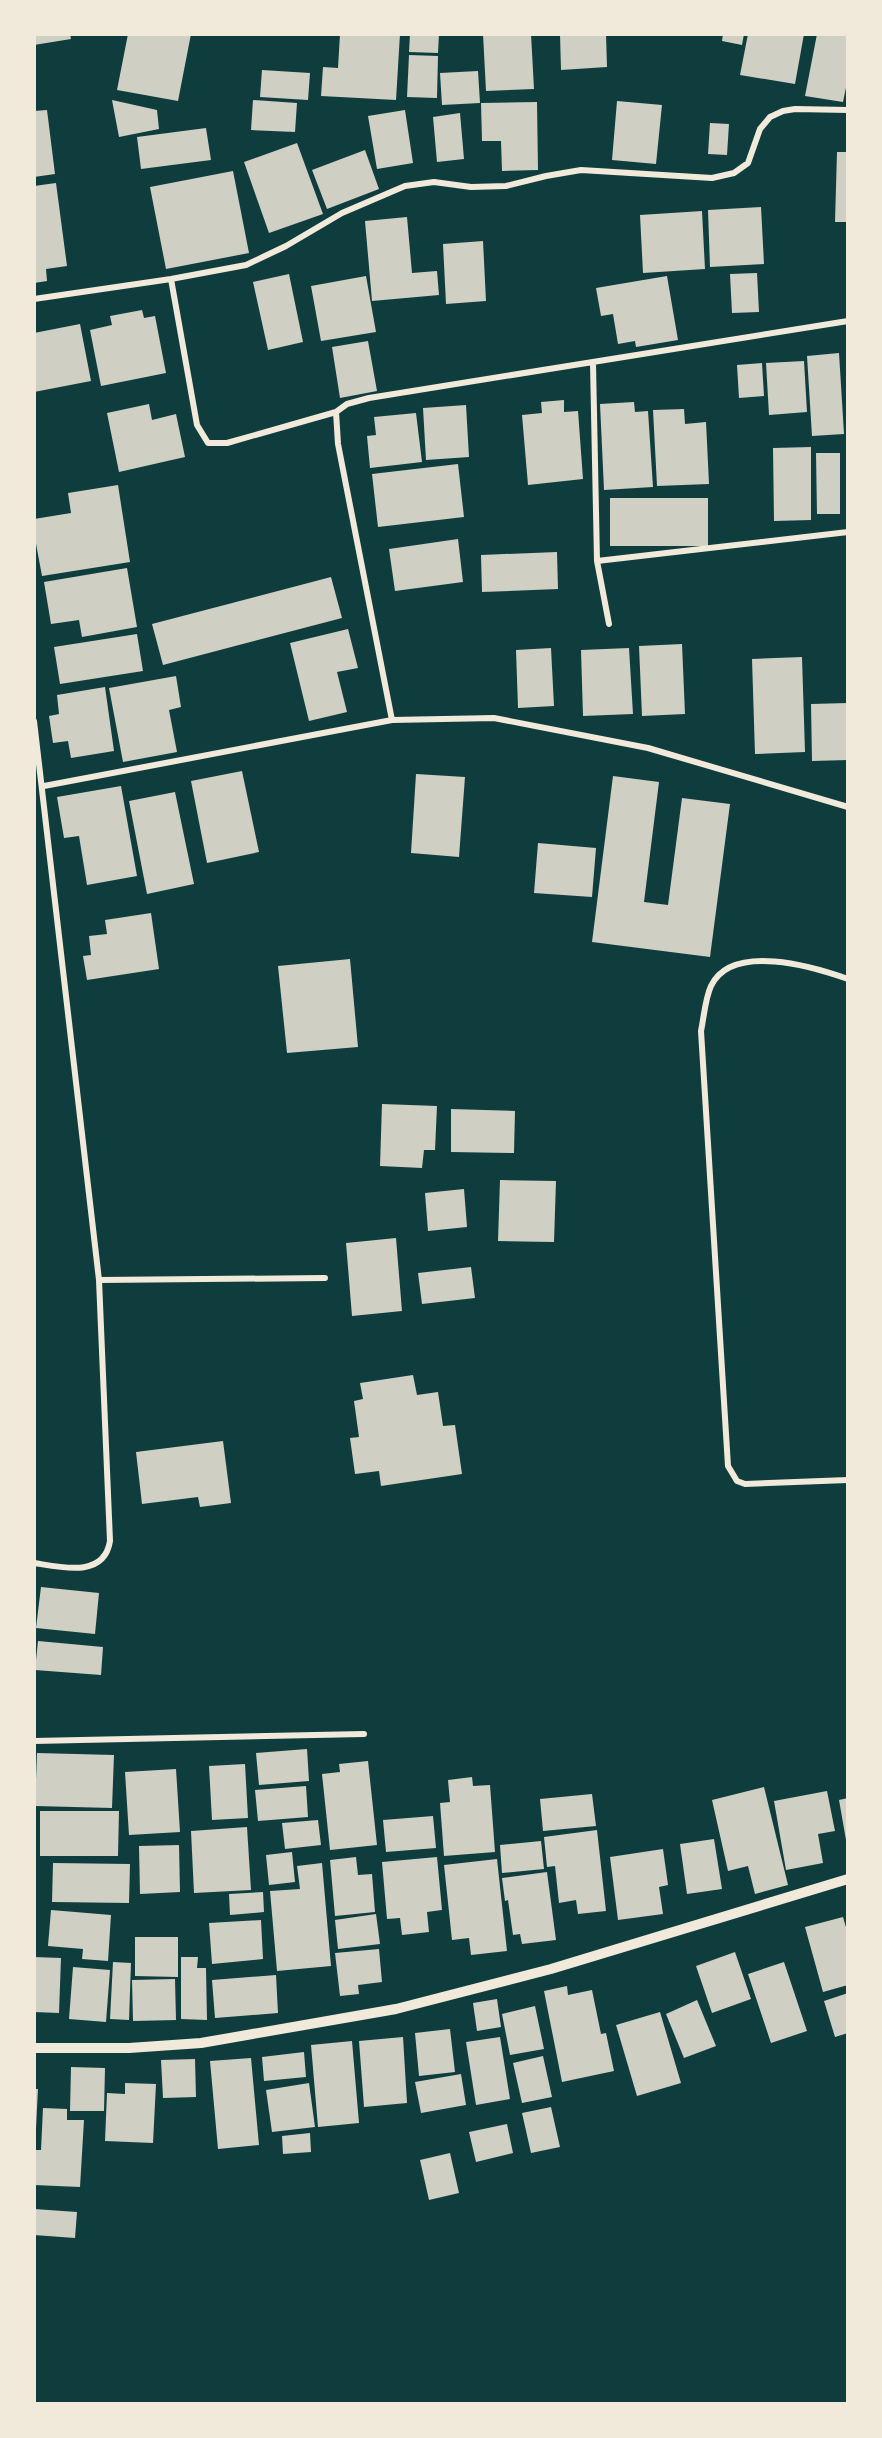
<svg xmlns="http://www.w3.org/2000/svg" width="882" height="2438" font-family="Manrope,sans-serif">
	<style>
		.building { fill: #cfcfc3 }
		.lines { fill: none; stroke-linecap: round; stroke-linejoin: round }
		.minor { stroke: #f1e9da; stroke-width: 6 }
		.tertiary { stroke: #f1e9da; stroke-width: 10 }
	</style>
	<rect width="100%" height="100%" fill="#0f3d3e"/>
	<path class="building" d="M34,34h36l1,5 -37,6z
		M128,34h63l-13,67 -61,-11z
		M340,34h60l-4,66 -75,-4 2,-29 15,1z
		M410,34h29l-1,19 -29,-1z
		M483,34h48l3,55 -48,2z
		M560,34h46l1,33 -46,3z
		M723,34h21l-2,11 -20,-4z
		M748,34h56l-9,50 -55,-9z
		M817,34h31v44l-5,24 -38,-6z
		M409,55l29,1 -1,42 -30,-1z
		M262,70l48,3 -2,27 -48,-3z
		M478,71l2,32 -38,2 -2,-32z
		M112,100l45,10 2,19 -40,8z
		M253,100l44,3 -2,29 -44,-2z
		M617,101l45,4 -6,59 -44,-4z
		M537,102l1,68 -36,1 -1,-30h-19l-1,-38z
		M47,110l8,64 -21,3v-66z
		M405,110l8,53 -36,6 -9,-53z
		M460,113l4,46 -27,3 -4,-45z
		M710,123l19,1 -2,31 -19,-1z
		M206,128l5,32 -70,9 -4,-32z
		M297,143l26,71 -54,19 -25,-71z
		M365,150l14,39 -52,20 -15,-39z
		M837,152h11v70h-13z
		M233,171l16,82 -83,16 -16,-82z
		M56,183l11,83 -21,3 1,12 -13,2v-97z
		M761,207l3,57 -54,3 -2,-57z
		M702,211l3,58 -62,4 -3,-58z
		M407,217l5,56 25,-2 2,24 -67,6 -7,-80z
		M483,241l3,60 -40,3 -3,-60z
		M757,273l2,39 -27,1 -2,-39z
		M289,274l14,68 -35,8 -15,-68z
		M366,276l10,56 -55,9 -10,-55z
		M667,276l11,64 -42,7 -1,-6 -17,3 -5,-30 -12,2 -5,-28z
		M142,310l2,8 11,-2 11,57 -65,13 -11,-56 22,-5 -2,-9z
		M80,324l11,57 -57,11v-59z
		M368,341l9,50 -37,7 -8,-51z
		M839,353l5,81 -32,2 -5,-80z
		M804,361l3,51 -38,3 -3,-52z
		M762,363l2,33 -25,2 -2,-33z
		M564,400v12l14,-1 5,68 -55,6 -6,-70 20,-2 -1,-11z
		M634,402l1,10 13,-1 5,76 -49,3 -4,-86z
		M149,404l3,16 24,-6 9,43 -66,15 -12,-59z
		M466,405l3,52 -43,3 -3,-52z
		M684,409l1,15 21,-2 3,62 -52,2 -4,-76z
		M416,413l6,49 -52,6 -3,-32 9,-1 -2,-18z
		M811,447v73l-37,1 -1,-73z
		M816,453h24v61h-23z
		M458,464l6,53 -86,10 -6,-53z
		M118,485l12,77 -88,14 -8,-43v-14l37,-6 -3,-20z
		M610,498h98v48h-98z
		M458,539l5,43 -68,9 -6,-42z
		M557,552l1,37 -76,3 -1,-37z
		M127,568l10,59 -55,10 -3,-17 -28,4 -7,-42z
		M331,577l11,41 -179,47 -11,-41z
		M348,629l10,39 -21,4 10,40 -38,9 -19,-78z
		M137,634l6,37 -83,13 -6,-37z
		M682,644l3,70 -43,2 -3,-70z
		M551,648l3,58 -36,2 -2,-58z
		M629,648l4,66 -50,2 -2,-66z
		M802,657l3,95 -50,2 -3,-95z
		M176,676l5,31 -12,3 8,42 -54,10 -14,-74z
		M105,687l9,64 -43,7 -3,-17 -15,2 -4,-27 10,-2 -2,-19z
		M848,703v57l-36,1 -1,-57z
		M242,771l17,81 -52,11 -16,-82z
		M416,774l49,3 -6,80 -48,-4z
		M613,776l46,6 -15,120 24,3 14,-107 48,6 -20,153 -118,-15z
		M121,786l16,90 -50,9 -8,-49 -15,2 -7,-41z
		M175,792l19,92 -47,10 -18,-93z
		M538,843l58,5 -4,49 -58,-4z
		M151,913l8,56 -72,11 -4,-24 8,-1 -2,-19 18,-2 -2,-14z
		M350,959l8,88 -71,6 -9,-87z
		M382,1104l55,2 -2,44h-11l-2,18 -42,-2z
		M451,1109l64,2 -1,42 -63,-1z
		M500,1180l56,1 -2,61 -56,-1z
		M464,1189l3,38 -39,4 -3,-38z
		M396,1238l6,73 -50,5 -6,-73z
		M471,1267l4,31 -53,6 -4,-31z
		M413,1375l4,20 21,-3 5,34 12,-1 7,49 -81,12 -2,-15 -24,3 -5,-36 9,-1 -5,-36 9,-2 -3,-16z
		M223,1441l8,62 -31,4 -2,-10 -56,7 -6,-52z
		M41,1587l58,6 -4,41 -59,-6z
		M38,1641l65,6 -2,28 -66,-5z
		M307,1749l2,32 -50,4 -3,-32z
		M37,1753l77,2 -2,53 -77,-2z
		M368,1761l9,84 -47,5 -8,-76 18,-2 -1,-8z
		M245,1764l3,54 -36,2 -3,-54z
		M176,1769l4,63 -51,3 -4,-63z
		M472,1777l1,9 17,-1 5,67 -51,4 -4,-53 10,-1 -2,-22z
		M306,1786l2,31 -50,4 -3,-31z
		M764,1787l24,98 -33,9 -7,-28 -20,5 -16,-71z
		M827,1791l8,40 -17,3 5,29 -37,7 -12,-69z
		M592,1794l4,32 -53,5 -3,-32z
		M848,1798v42h-2l-7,-40z
		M40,1811h79l-1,45h-78z
		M433,1816l3,32 -50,4 -3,-32z
		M318,1820l3,25 -36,4 -3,-26z
		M247,1827l4,63 -57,3 -3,-62z
		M597,1830l9,81 -28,3 -2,-14 -17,3 -4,-37 -8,1 -3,-30z
		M714,1839l8,50 -35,5 -7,-50z
		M541,1841l3,28 -42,4 -2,-28z
		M179,1845l1,47 -40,2 -1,-48z
		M663,1849l5,36 -9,2 4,27 -45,6 -8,-63z
		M292,1852l3,30 -26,3 -3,-30z
		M356,1857l2,18 14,-1 3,38 -40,4 -5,-56z
		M437,1857l5,53 -15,2 2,20 -27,3 -2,-17 -13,1 -5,-57z
		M497,1859l10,92 -36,4 -2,-17 -17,2 -8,-75z
		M53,1863l77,1 -1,39 -77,-1z
		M322,1863l9,103 -54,5 -7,-80 30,-2 -3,-23z
		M547,1872l9,68 -34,4 -2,-10 -7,1 -5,-35 -3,1 -3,-23z
		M263,1892l1,20 -34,3 -1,-21z
		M51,1910l60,5 -3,46 -26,-2 1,-10 -35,-3z
		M376,1914l4,30 -42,5 -3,-29z
		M843,1917l5,17v51l-25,7 -18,-65z
		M261,1920l2,39 -51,5 -3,-41z
		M135,1937h43v40l-43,-1z
		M379,1949l3,33 -24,3 1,9 -19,2 -5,-43z
		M735,1952l16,47 -39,14 -16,-47z
		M34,1957l27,1 -2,55 -25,-1z
		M181,1957h17l-1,11h9l1,52 -26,-1z
		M113,1962l18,1 -2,57 -19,-1z
		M784,1962l23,69 -36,12 -23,-69z
		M73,1967l37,3 -4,52 -37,-3z
		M276,1975l2,38 -63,5 -3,-38z
		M175,1979l1,41 -43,1 -1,-41z
		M567,1986l1,9 24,-5 9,44 5,-1 8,38 -52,11 -18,-91z
		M848,1993v40l-13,4 -11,-36z
		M497,1999l4,28 -24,4 -4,-28z
		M697,2000l19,46 -32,12 -18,-44z
		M535,2006l9,43 -34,6 -8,-41z
		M660,2012l21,71 -44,13 -21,-71z
		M450,2029l5,43 -36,4 -4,-43z
		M403,2037l4,66 -43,4 -5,-66z
		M500,2037l10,62 -34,6 -10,-63z
		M352,2041l7,82 -41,4 -7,-82z
		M304,2052l2,25 -42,4 -2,-24z
		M543,2056l9,41 -30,6 -9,-40z
		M251,2058l8,87 -41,4 -8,-88z
		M195,2059l1,38 -33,1 -2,-38z
		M71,2067l34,1 -1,43h-34z
		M461,2074l5,31 -45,8 -6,-31z
		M125,2083l31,1 -3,59 -48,-2 2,-48 18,1z
		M309,2083l6,44 -43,5 -6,-42z
		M34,2089h4l-2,39h-2z
		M551,2107l9,40 -29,6 -9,-40z
		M43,2108l24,1v11h17l-4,67 -46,-2v-35h7z
		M507,2124l6,29 -37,9 -7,-30z
		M310,2133l1,19 -28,2 -1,-18z
		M450,2153l9,40 -30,7 -9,-40z
		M34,2209l43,3 -2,26 -41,-3z"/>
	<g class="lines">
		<path class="minor" d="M171,279l26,146 11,18h19l109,-31
			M34,299l137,-20 75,-14 40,-19 56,-33 63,-27 29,-4 37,5 35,-1 40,-10 35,-6 131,8 22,-5 14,-10 12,-34 10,-12 13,-6 12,-2 53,1
			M593,363l4,198 12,63
			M597,561l251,-29
			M392,720l-54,-276 -2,-32 11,-8 22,-6 479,-77
			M34,721l65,559 11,261c-6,38 -50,26 -76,22
			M44,786l348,-66 102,-2 154,30 200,59
			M848,979c-34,-12 -116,-37 -137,7 -6,13 -7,31 -10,45l27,435 9,15 8,3 103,-4
			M99,1280l226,-2
			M34,1741l330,-7"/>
		<path class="tertiary" d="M34,2048h95l72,-5 195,-34 155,-40 297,-90"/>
	</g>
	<rect width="882" height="2438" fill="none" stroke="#f1e9da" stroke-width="72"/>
</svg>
